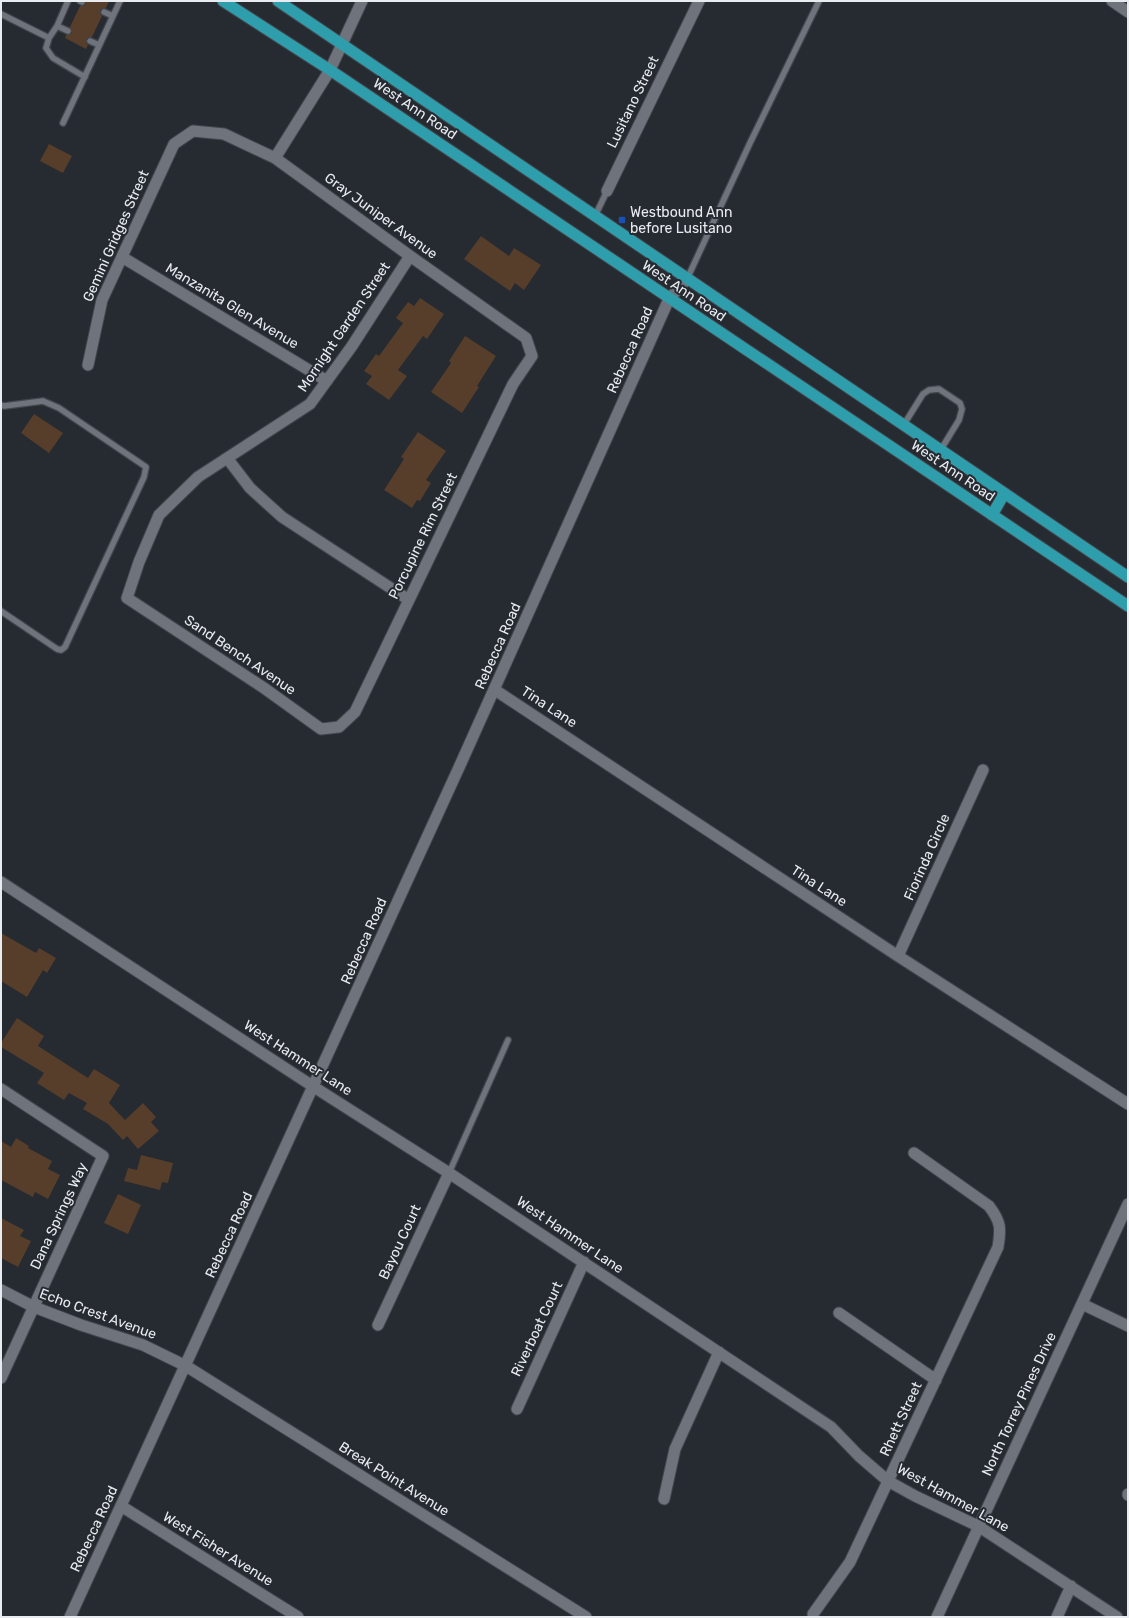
<svg xmlns="http://www.w3.org/2000/svg" width="1129" height="1618" font-family="Rubik,sans-serif">
	<style>
		.building { fill: #563e2b }
		.lines { fill: none; stroke-linecap: round; stroke-linejoin: round }
		.service-casing { stroke: #43464d; stroke-width: 8 }
		.minor-casing { stroke: #43464d; stroke-width: 13 }
		.tertiary-casing { stroke: #43464d; stroke-width: 13 }
		.primary-casing { stroke: #43464d; stroke-width: 13 }
		.service { stroke: #6f737c; stroke-width: 5.5 }
		.minor { stroke: #6f737c; stroke-width: 11 }
		.tertiary { stroke: #6f737c; stroke-width: 11 }
		.primary { stroke: #2f9eac; stroke-width: 11 }
		.transit-dot { fill: #1a4fb4; stroke: #262a31; stroke-width: 1.5 }
		.labels { text-anchor: middle; dominant-baseline: central; stroke-width: 4; stroke-linejoin: round; paint-order: stroke }
		.street-label { font-size: 14px; fill: #e8ebf0; stroke: #262a31 }
		.poi-label { font-size: 14px; fill: #e8ebf0; stroke: #262a31; text-anchor: start }
	</style>
	<rect width="100%" height="100%" fill="#262a31"/>
	<path class="building" d="M86,1h23l-3,7 -6,2v3l2,3 -10,21 -6,2v3l2,3 -2,4 -21,-11 1,-3 6,-2v-3l-2,-3 10,-21 5,-1z
		M49,144l23,12 -9,17 -23,-12z
		M481,236l28,20 5,-8 27,17 -17,25 -9,-7 -5,8 -46,-32z
		M420,298l24,16 -17,25 -4,-3 -25,34 9,6 -18,24 -23,-16 6,-8 -8,-5 12,-17 3,2 24,-33 -7,-5 12,-16 6,4z
		M465,336l31,20 -19,30 2,1 -17,26 -31,-21 20,-29 -2,-2z
		M34,414l29,19 -14,20 -28,-20z
		M418,432l28,19 -20,29 5,3 -11,18 -3,-1 -5,8 -28,-18 20,-31 -3,-2z
		M1,933l35,20 3,-5 17,10 -9,15 -4,-3 -16,27 -26,-16z
		M17,1018l27,18 -6,10 50,32 6,-9 26,16 -11,18 16,17 18,-17 13,14 -5,5 8,9 -21,18 -11,-13 -4,4 -15,-16 -25,-15 4,-6 -18,-10 -5,7 -27,-17 7,-10 -43,-26v-4z
		M16,1138l13,8 -1,2 24,13 -4,8 12,6 -12,24 -13,-7 -2,5 -32,-17v-39l10,6z
		M141,1155l32,8 -5,20 -6,-1 -2,8 -36,-9 4,-13 9,2z
		M118,1194l23,11 -13,29 -24,-11z
		M1,1218l23,12 -4,6 11,5 -13,26 -17,-9z"/>
	<g class="lines">
		<g class="service-casing">
			<path id="service" d="M80,1l2,1
				M104,12l9,4
				M1,14l48,24 8,-12 11,-25
				M57,26l11,5
				M49,38l-3,10 7,10 32,19
				M90,41l9,4
				M63,123l57,-122
				M595,216l12,-25
				M687,279l63,-136 69,-142
				M1,405l3,1 39,-5 16,7 87,59 -2,10 -79,170 -4,3 -4,-1 -56,-38
				M903,426l20,-32 6,-4 10,-1 21,14 2,6 -3,11 -19,31
				M449,1173l59,-133"/>
		</g>
		<g class="minor-casing">
			<path id="minor" d="M1112,1l16,11
				M275,158l55,-88 32,-69
				M607,191l92,-190
				M122,257l205,124
				M88,365l14,-65 72,-156 19,-13 31,3 51,24 135,98 116,82 6,18 -19,28 -158,328 -16,15 -18,2 -57,-41 -137,-90 12,-36 20,-47 39,-38 112,-73 42,-58 58,-90
				M227,458l23,30 32,29 127,83
				M495,690l403,266 230,148
				M1,882l313,205 135,86 382,254 28,29 29,25 27,15 63,30 139,91
				M898,956l85,-186
				M1,1089l102,67 -102,222
				M1,1290l33,17 47,18 62,20 43,21 400,251
				M1082,1304l46,22
				M839,1313l97,67
				M378,1325l71,-152
				M517,1409l67,-147
				M1128,1495v-1
				M664,1499l11,-50 44,-97
				M121,1506l177,111
				M813,1614l37,-52 148,-315c3,-19 3,-25 -9,-41l-75,-53
				M70,1617c203,-438 403,-877 599,-1318l18,-20
				M1057,1617l14,-31"/>
		</g>
		<g class="tertiary-casing">
			<path id="tertiary" d="M937,1617l191,-413"/>
		</g>
		<g class="primary-casing">
			<path id="primary" d="M223,1l107,69 798,536
				M278,1l850,576
				M992,515l12,-21"/>
		</g>
		<use href="#service" class="service"/>
		<use href="#minor" class="minor"/>
		<use href="#tertiary" class="tertiary"/>
		<use href="#primary" class="primary"/>
	</g>
	<rect class="transit-dot" x="618" y="216" width="8" height="8" rx="2"/>
	<g class="labels">
		<g class="street-label">
			<text transform="translate(633 102) rotate(-64)">Lusitano Street</text>
			<text transform="translate(415 109) rotate(34)">West Ann Road</text>
			<text transform="translate(381 216) rotate(36)">Gray Juniper Avenue</text>
			<text transform="translate(116 236) rotate(-66)">Gemini Gridges Street</text>
			<text transform="translate(684 291) rotate(34)">West Ann Road</text>
			<text transform="translate(232 306) rotate(31)">Manzanita Glen Avenue</text>
			<text transform="translate(344 327) rotate(-56)">Mornight Garden Street</text>
			<text transform="translate(630 350) rotate(-66)">Rebecca Road</text>
			<text transform="translate(953 471) rotate(34)">West Ann Road</text>
			<text transform="translate(423 536) rotate(-64)">Porcupine Rim Street</text>
			<text transform="translate(498 646) rotate(-66)">Rebecca Road</text>
			<text transform="translate(240 655) rotate(34)">Sand Bench Avenue</text>
			<text transform="translate(549 707) rotate(33)">Tina Lane</text>
			<text transform="translate(927 857) rotate(-66)">Fiorinda Circle</text>
			<text transform="translate(819 886) rotate(33)">Tina Lane</text>
			<text transform="translate(364 941) rotate(-66)">Rebecca Road</text>
			<text transform="translate(298 1058) rotate(33)">West Hammer Lane</text>
			<text transform="translate(59 1216) rotate(-65)">Dana Springs Way</text>
			<text transform="translate(229 1235) rotate(-65)">Rebecca Road</text>
			<text transform="translate(570 1235) rotate(34)">West Hammer Lane</text>
			<text transform="translate(400 1242) rotate(-65)">Bayou Court</text>
			<text transform="translate(98 1314) rotate(20)">Echo Crest Avenue</text>
			<text transform="translate(537 1329) rotate(-65)">Riverboat Court</text>
			<text transform="translate(1019 1404) rotate(-65)">North Torrey Pines Drive</text>
			<text transform="translate(901 1419) rotate(-65)">Rhett Street</text>
			<text transform="translate(394 1479) rotate(32)">Break Point Avenue</text>
			<text transform="translate(953 1498) rotate(29)">West Hammer Lane</text>
			<text transform="translate(94 1529) rotate(-65)">Rebecca Road</text>
			<text transform="translate(218 1549) rotate(32)">West Fisher Avenue</text>
		</g>
		<g class="poi-label">
			<text x="630" y="212">Westbound Ann<tspan x="630" dy="16">before Lusitano</tspan></text>
		</g>
	</g>
	<rect width="1129" height="1618" fill="none" stroke="#e8ebf0" stroke-width="4"/>
</svg>
